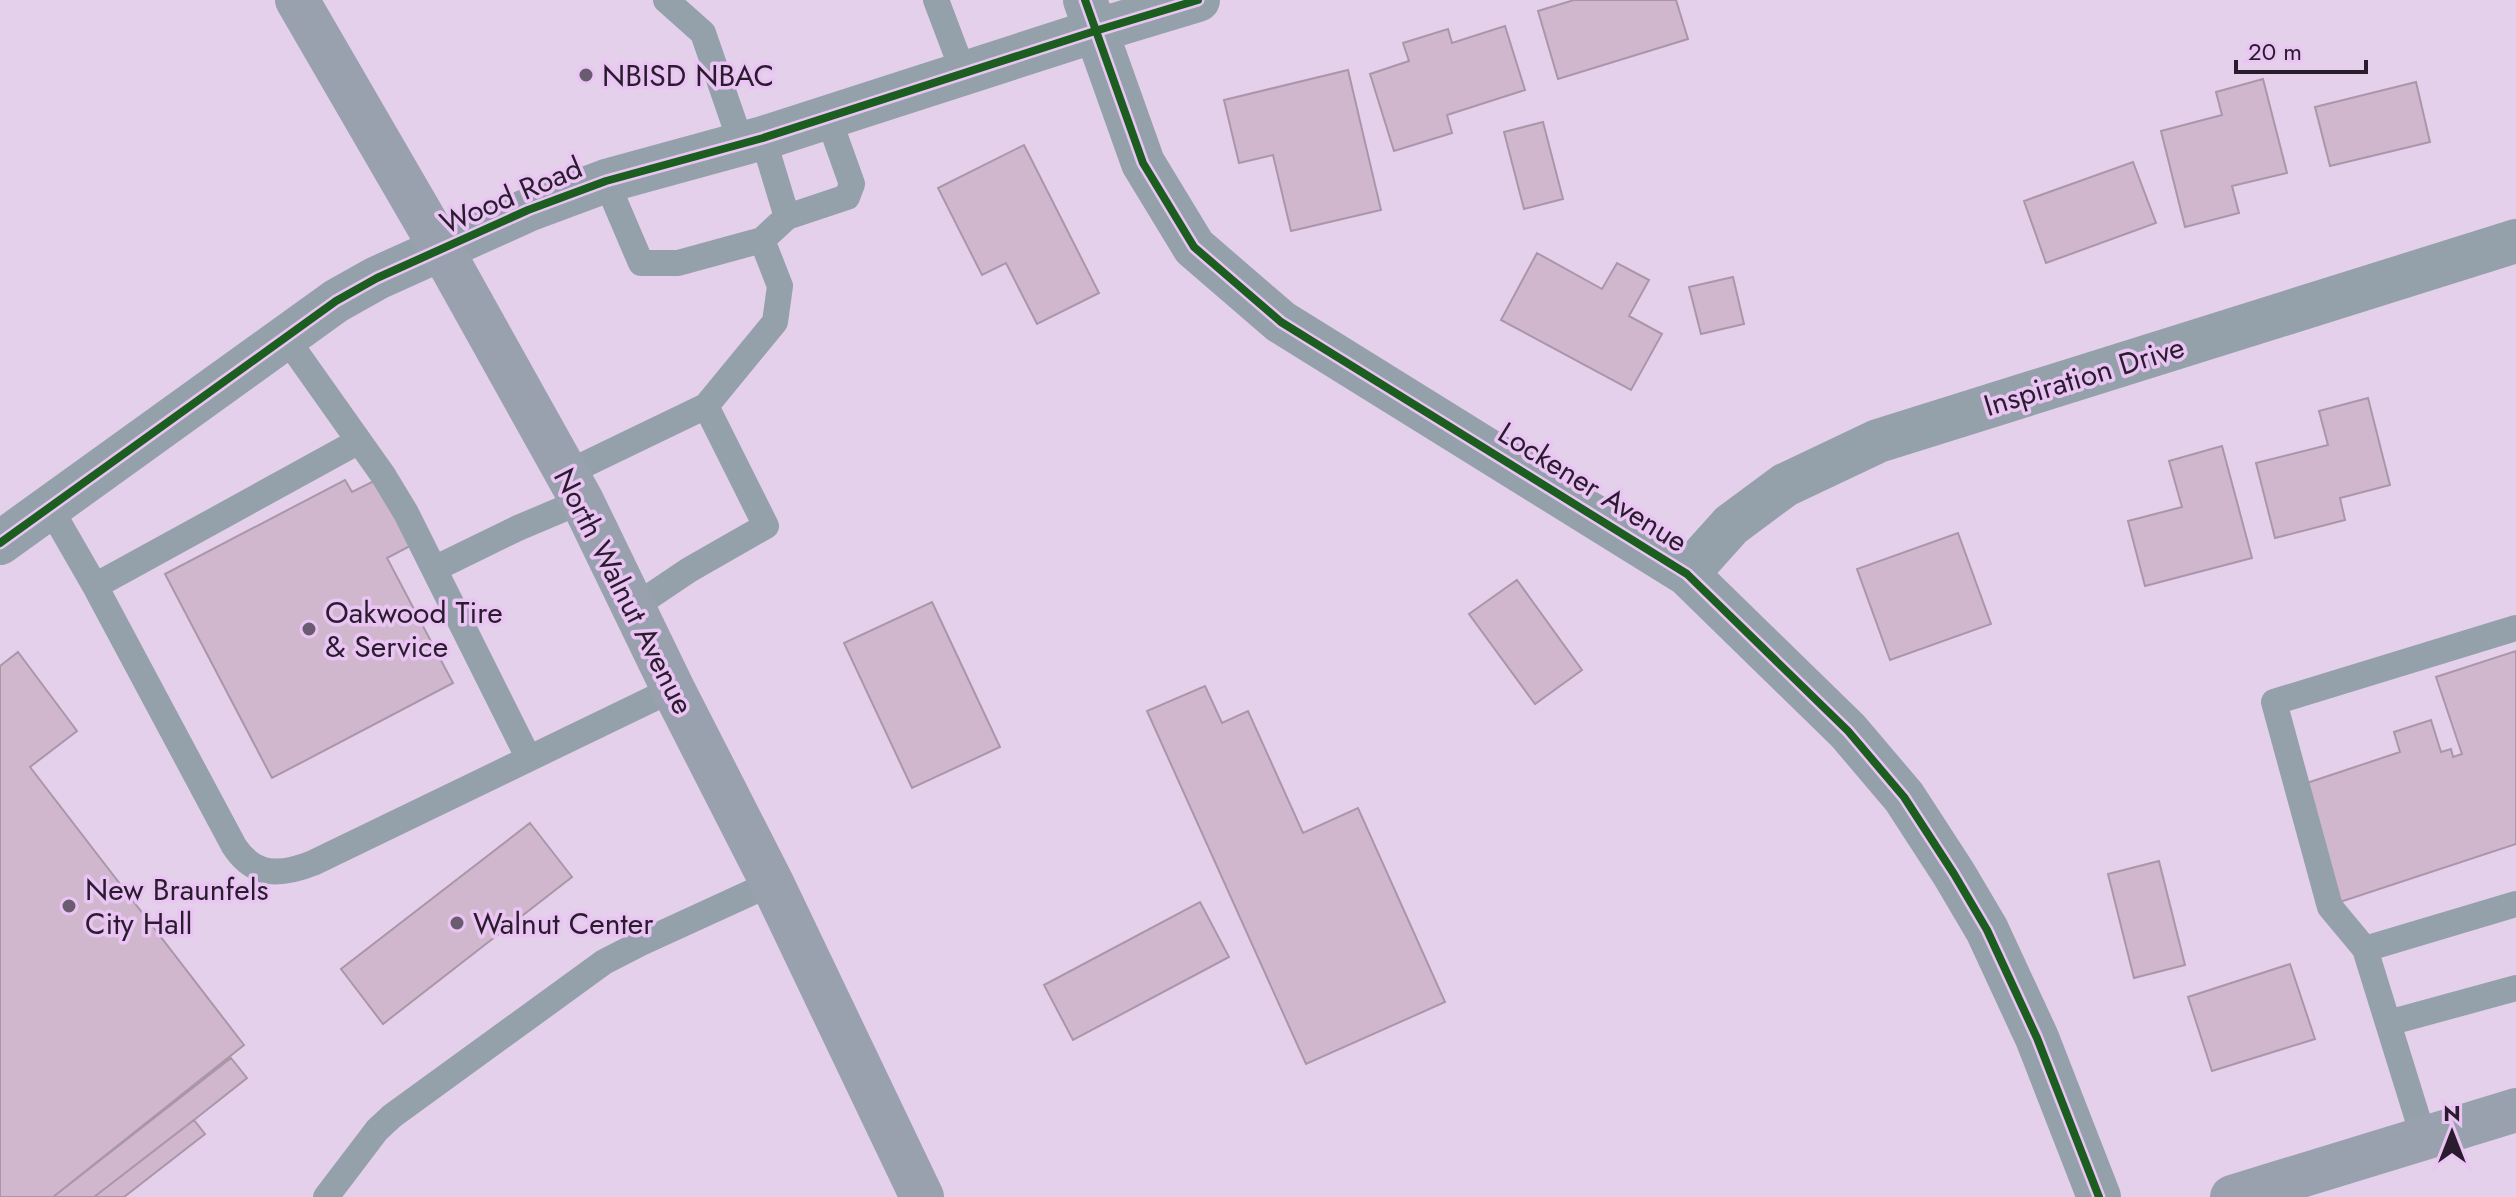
<svg xmlns="http://www.w3.org/2000/svg" width="2516" height="1197" font-family="Jost,sans-serif">
	<style>
		.building { fill: #d0b7cd; stroke: #a997a9; stroke-width: 2 }
		.lines { fill: none; stroke-linecap: round; stroke-linejoin: round }
		.service { stroke: #94a0aa; stroke-width: 26 }
		.minor { stroke: #94a0aa; stroke-width: 44 }
		.secondary { stroke: #9aa1ae; stroke-width: 44 }
		.cycleway-casing { stroke: #eac5f4; stroke-width: 13 }
		.cycleway { stroke: #1b5e20; stroke-width: 8 }
		.poi-dot { fill: #6b5b70; stroke: #eac5f4; stroke-width: 3 }
		.labels { text-anchor: middle; dominant-baseline: central; stroke-width: 7; stroke-linejoin: round; paint-order: stroke }
		.poi-label { font-size: 30px; fill: #2a1c2e; stroke: #eac5f4; text-anchor: start }
		.street-label { font-size: 30px; fill: #2a1c2e; stroke: #eac5f4 }
	</style>
	<rect width="100%" height="100%" fill="#e4d0ea"/>
	<path class="building" d="M1574,0h102l12,39 -130,40 -20,-68z
		M1505,26l20,64 -78,25 5,18 -58,18 -24,-77 39,-13 -6,-18 45,-14 4,14z
		M1348,70l33,140 -90,21 -18,-76 -34,8 -15,-63z
		M2263,79l24,94 -55,13 7,27 -54,14 -24,-96 61,-16 -6,-23z
		M2416,82l14,60 -100,24 -15,-59z
		M1543,122l20,77 -39,10 -20,-77z
		M1024,145l75,148 -62,31 -31,-61 -24,12 -44,-87z
		M2133,162l23,61 -110,40 -22,-62z
		M1537,253l65,36 15,-26 32,17 -20,36 33,18 -31,56 -130,-70z
		M1733,277l11,47 -43,10 -12,-47z
		M2368,398l22,87 -50,13 5,22 -70,18 -19,-75 72,-18 -9,-34z
		M2222,446l30,112 -107,28 -17,-65 54,-14 -13,-46z
		M345,480l7,12 24,-12 34,66 -23,12 66,125 -181,95 -107,-204z
		M1958,533l33,91 -101,36 -33,-91z
		M1517,580l65,90 -47,34 -66,-90z
		M932,602l68,145 -88,41 -68,-145z
		M2516,651v193l-176,58 -39,-117 99,-33 -6,-20 37,-12 10,32 10,-3 2,8 9,-3 -26,-77z
		M18,652l59,79 -47,36 214,278 -191,152h-53v-531z
		M1205,686l17,37 26,-12 55,122 55,-25 87,194 -139,62 -159,-353z
		M530,823l42,54 -189,147 -42,-55z
		M2159,861l26,104 -51,13 -26,-104z
		M1200,902l29,55 -156,83 -29,-55z
		M2290,964l25,75 -103,32 -24,-74z
		M231,1058l16,20 -53,42 -100,77h-41z
		M194,1120l11,14 -81,63h-30z"/>
	<g class="lines">
		<path class="service" d="M666,0l37,33 38,110
			M936,0l28,74
			M606,181l35,82h37l84,-23 25,-23 -24,-79
			M787,217l60,-20 5,-13 -24,-67
			M286,338l97,137 23,38 122,244
			M567,473l139,-67 69,-84 5,-36 -18,-46
			M49,506l46,80 139,260c20,31 46,30 79,17l360,-174
			M434,569l84,-41 64,-27
			M95,586l264,-145
			M634,607l55,-37 77,-44 -60,-120
			M2365,949l151,-45
			M2388,1023l128,-35
			M2424,1139l-59,-190 -35,-42 -56,-205 242,-74
			M326,1197l51,-67 15,-14 212,-154 37,-19 131,-60"/>
		<path class="minor" d="M1085,0l58,163 51,84 87,75 406,252 161,157 56,66 50,77 33,56 50,108 62,159
			M0,543l336,-242 41,-23 151,-68 78,-29 157,-43 332,-107 103,-31
			M1687,574l44,-49 54,-40 93,-44 638,-200"/>
		<path class="secondary" d="M297,0l145,250 140,251 91,188 99,194 150,314
			M2232,1197l284,-87"/>
		<g class="cycleway-casing">
			<path id="cycleway" d="M1085,0l58,163 51,84 87,75 406,252 161,157 56,66 50,77 33,56 50,108 62,159
				M0,543l336,-242 41,-23 151,-68 78,-29 157,-43 332,-107 103,-31"/>
		</g>
		<use href="#cycleway" class="cycleway"/>
	</g>
	<g class="poi-dot">
		<circle cx="586" cy="75" r="8"/>
		<circle cx="309" cy="629" r="8"/>
		<circle cx="69" cy="906" r="8"/>
		<circle cx="457" cy="923" r="8"/>
	</g>
	<g class="labels">
		<g class="poi-label">
			<text x="602" y="75">NBISD NBAC</text>
			<text x="325" y="612">Oakwood Tire<tspan x="325" dy="34">&amp; Service</tspan></text>
			<text x="85" y="889">New Braunfels<tspan x="85" dy="34">City Hall</tspan></text>
			<text x="473" y="923">Walnut Center</text>
		</g>
		<g class="street-label">
			<text transform="translate(511 195) rotate(-23)">Wood Road</text>
			<text transform="translate(2084 376) rotate(-17)">Inspiration Drive</text>
			<text transform="translate(1593 487) rotate(32)">Lockener Avenue</text>
			<text transform="translate(624 591) rotate(63)">North Walnut Avenue</text>
		</g>
	</g>
	<g transform="translate(2452 1133)" stroke="#eac5f4" stroke-width="6" paint-order="stroke">
	<path d="M0-6L14 30L0 20L-14 30Z" fill="#2a1c2e"/>
	<text y="-12" font-size="22" font-weight="bold" text-anchor="middle" fill="#2a1c2e">N</text>
	</g>
	<path d="M2236 60v12h130v-12" fill="none" stroke="#2a1c2e" stroke-width="4"/>
	<text x="2248" y="60" font-size="24" fill="#2a1c2e" stroke="#eac5f4" stroke-width="6" paint-order="stroke">20 m</text>
</svg>
